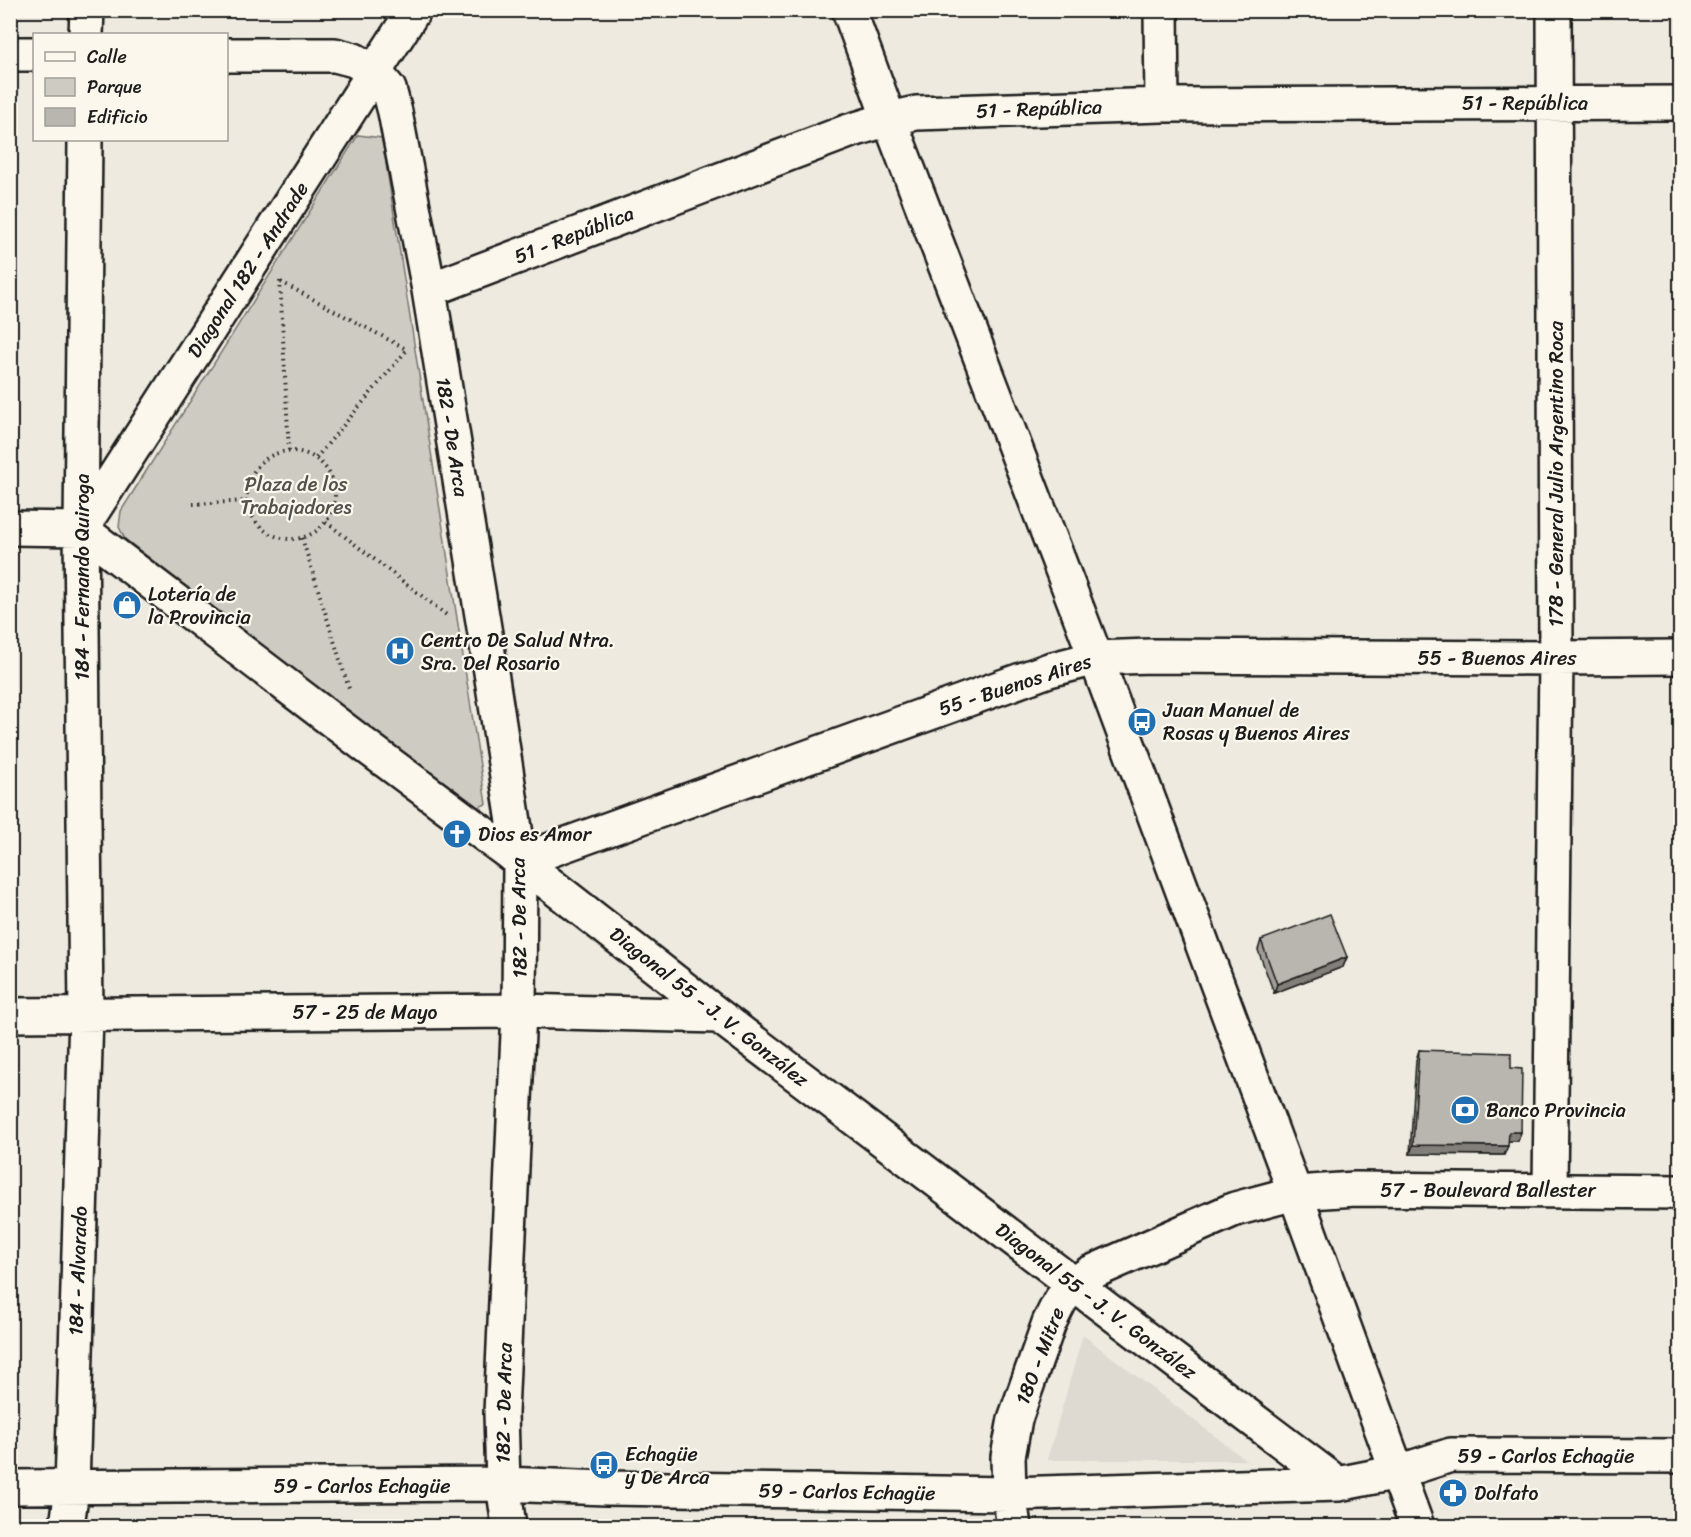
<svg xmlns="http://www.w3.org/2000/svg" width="1691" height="1537" font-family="Sriracha,sans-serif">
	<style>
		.built { fill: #dedad1 }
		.green { fill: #ceccc2; stroke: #75746f; stroke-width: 1.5 }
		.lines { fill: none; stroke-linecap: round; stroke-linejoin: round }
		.street-casing { stroke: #1c1c1c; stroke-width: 38 }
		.primary-casing { stroke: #1c1c1c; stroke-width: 38 }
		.path { stroke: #1c1c1c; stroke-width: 4; stroke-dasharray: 1.5 4.5; stroke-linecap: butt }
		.street { stroke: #fbf7ec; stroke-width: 33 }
		.primary { stroke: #fbf7ec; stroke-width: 33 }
		.wall { fill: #9f9d96; stroke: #1c1c1c; stroke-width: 1.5 }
		.shaded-wall { fill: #827f7a; stroke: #1c1c1c; stroke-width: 1.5 }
		.building { fill: #b9b6af; stroke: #1c1c1c; stroke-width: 1.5 }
		.labels { text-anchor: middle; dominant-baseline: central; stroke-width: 4.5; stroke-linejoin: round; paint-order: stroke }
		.street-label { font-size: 20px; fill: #1c1c1c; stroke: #fbf7ec }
		.park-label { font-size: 20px; fill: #51514e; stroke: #fbf7ec }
		.poi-label { font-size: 20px; fill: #1c1c1c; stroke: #fbf7ec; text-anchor: start }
	</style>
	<rect width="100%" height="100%" fill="#eeeadf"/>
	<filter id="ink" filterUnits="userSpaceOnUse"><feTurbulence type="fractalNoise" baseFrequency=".0167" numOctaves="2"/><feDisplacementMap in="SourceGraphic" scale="12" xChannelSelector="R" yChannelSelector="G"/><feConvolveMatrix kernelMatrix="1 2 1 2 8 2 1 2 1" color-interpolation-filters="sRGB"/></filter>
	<g filter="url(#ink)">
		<path class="built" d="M1083,1335l163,125h-199z"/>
		<path class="green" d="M358,135l24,3 104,666 -15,6 -346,-271 -6,-12 2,-16z"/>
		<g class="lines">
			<g class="street-casing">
				<path id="street" d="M1161,10l1,95
					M86,34l1,-24
					M10,54h24
					M226,55h109l19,5 21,12 14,17 6,23 34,178 58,356 33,215 -1,150 -18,402 2,71 6,42
					M429,290l420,-159 40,-12 27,-6 246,-8 518,-2
					M10,528l71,1
					M81,529l286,218 153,114 199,155 619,468
					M81,529l333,-519
					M520,861l529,-191 47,-12 54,-2 406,2 124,-1
					M10,1015l509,-4 200,5
					M1550,1190l6,-532 -2,-648
					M10,1487l493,-3 103,4 403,6 329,-10 60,-12 53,-17 229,1
					M67,1526l5,-38 14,-473 -5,-486 4,-389
					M1014,1526l-5,-32 -1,-37 7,-38 34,-96 11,-22 14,-17 16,-11 145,-64 60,-16 60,-4 325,3"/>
			</g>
			<g class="primary-casing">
				<path id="primary" d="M849,10l40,109 207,539 199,535 122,333"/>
			</g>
			<path class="path" d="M280,281l9,170
				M281,282l125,67
				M247 495a44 44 0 1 1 88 0a44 44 0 1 1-88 0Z
				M316,458l90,-107
				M193,504l54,-3
				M326,522l123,95
				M302,538l48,154"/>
			<use href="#street" class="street"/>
			<use href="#primary" class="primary"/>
		</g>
		<path class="wall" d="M1261,940l86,17 -4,10 -69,26 -16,-43z
			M1419,1050l92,18 10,64 -3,9h-10l-4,14 -94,-1 6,-94z"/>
		<path class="shaded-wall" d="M1347,957l-4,10 -69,26 3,-9z
			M1509,1132h12l-3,9h-13z
			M1413,1145l95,1 -4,9 -94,-1z"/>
		<path class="building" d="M1330,914l17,43 -70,27 -16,-44z
			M1419,1050l92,3v15l11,1 -1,63h-12l-1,14 -95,-1z"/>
	</g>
	<defs>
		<g id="shop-disc" transform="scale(1.5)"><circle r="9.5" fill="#1f6fb2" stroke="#fbf7ec"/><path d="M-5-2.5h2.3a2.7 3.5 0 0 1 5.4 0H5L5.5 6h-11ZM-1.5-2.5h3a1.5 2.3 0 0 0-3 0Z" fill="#fff"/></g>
		<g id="hospital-disc" transform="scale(1.5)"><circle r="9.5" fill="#1f6fb2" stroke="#fbf7ec"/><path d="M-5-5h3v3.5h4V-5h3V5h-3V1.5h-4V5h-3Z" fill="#fff"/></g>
		<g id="bus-disc" transform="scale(1.5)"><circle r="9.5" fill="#1f6fb2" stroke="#fbf7ec"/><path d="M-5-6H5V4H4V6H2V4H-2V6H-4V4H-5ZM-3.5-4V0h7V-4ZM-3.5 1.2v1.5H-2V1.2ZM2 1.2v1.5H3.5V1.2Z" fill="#fff"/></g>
		<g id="church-disc" transform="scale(1.5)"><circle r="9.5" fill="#1f6fb2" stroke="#fbf7ec"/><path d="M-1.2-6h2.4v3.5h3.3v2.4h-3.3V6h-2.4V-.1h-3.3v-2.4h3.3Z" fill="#fff"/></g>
		<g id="bank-disc" transform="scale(1.5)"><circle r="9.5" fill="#1f6fb2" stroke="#fbf7ec"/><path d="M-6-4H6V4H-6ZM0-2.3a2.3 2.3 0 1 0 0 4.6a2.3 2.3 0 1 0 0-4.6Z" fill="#fff"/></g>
		<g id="pharmacy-disc" transform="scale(1.5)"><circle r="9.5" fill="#1f6fb2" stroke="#fbf7ec"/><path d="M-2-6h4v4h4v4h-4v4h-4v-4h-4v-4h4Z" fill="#fff"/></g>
	</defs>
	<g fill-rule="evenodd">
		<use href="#shop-disc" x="127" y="605"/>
		<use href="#hospital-disc" x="400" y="651"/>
		<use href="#bus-disc" x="1142" y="722"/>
		<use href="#church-disc" x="457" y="834"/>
		<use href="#bank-disc" x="1465" y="1110"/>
		<use href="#bus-disc" x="604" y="1465"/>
		<use href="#pharmacy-disc" x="1453" y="1493"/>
	</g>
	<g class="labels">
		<g class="street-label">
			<text x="1525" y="103">51 - República</text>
			<text transform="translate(1039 109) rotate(-2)">51 - República</text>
			<text transform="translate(574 235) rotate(-21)">51 - República</text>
			<text transform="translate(248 270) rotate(-57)">Diagonal 182 - Andrade</text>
			<text transform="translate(452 437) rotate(81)">182 - De Arca</text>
			<text transform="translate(1556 474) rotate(-90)">178 - General Julio Argentino Roca</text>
			<text transform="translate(82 577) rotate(-90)">184 - Fernando Quiroga</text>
			<text x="1497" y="658">55 - Buenos Aires</text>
			<text transform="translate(1015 685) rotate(-18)">55 - Buenos Aires</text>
			<text transform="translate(519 918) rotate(-91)">182 - De Arca</text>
			<text transform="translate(709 1007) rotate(38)">Diagonal 55 - J. V. González</text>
			<text x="365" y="1012">57 - 25 de Mayo</text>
			<text x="1488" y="1190">57 - Boulevard Ballester</text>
			<text transform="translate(78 1271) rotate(-88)">184 - Alvarado</text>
			<text transform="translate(1096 1301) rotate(37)">Diagonal 55 - J. V. González</text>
			<text transform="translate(1040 1356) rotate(-69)">180 - Mitre</text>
			<text transform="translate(504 1403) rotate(-89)">182 - De Arca</text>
			<text x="1546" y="1456">59 - Carlos Echagüe</text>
			<text x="362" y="1486">59 - Carlos Echagüe</text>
			<text transform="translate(847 1492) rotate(1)">59 - Carlos Echagüe</text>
		</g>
		<g class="park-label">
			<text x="296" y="484">Plaza de los<tspan x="296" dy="23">Trabajadores</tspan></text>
		</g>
		<g class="poi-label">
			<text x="148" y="594">Lotería de<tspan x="148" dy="23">la Provincia</tspan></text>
			<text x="421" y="640">Centro De Salud Ntra.<tspan x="421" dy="23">Sra. Del Rosario</tspan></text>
			<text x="1163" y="710">Juan Manuel de<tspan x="1163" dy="23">Rosas y Buenos Aires</tspan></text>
			<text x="478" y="834">Dios es Amor</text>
			<text x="1486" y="1110">Banco Provincia</text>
			<text x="625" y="1454">Echagüe<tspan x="625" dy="23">y De Arca</tspan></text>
			<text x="1474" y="1493">Dolfato</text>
		</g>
	</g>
	<rect width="1691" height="1537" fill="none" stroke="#fbf7ec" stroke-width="36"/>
	<rect x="18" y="18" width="1655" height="1501" fill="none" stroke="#1c1c1c" stroke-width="2" filter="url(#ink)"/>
	<rect x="33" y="33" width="195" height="108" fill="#fbf7ec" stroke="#a29f99" stroke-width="1.5"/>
	<rect x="45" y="52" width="30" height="9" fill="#fbf7ec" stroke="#a29f99" stroke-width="1.5"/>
	<text x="87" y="63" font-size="18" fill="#1c1c1c">Calle</text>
	<rect x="45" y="78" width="30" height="18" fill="#ceccc2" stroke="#a29f99" stroke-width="1.5"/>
	<text x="87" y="93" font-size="18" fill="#1c1c1c">Parque</text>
	<rect x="45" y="108" width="30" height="18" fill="#b9b6af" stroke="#a29f99" stroke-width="1.5"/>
	<text x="87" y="123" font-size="18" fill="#1c1c1c">Edificio</text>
</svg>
